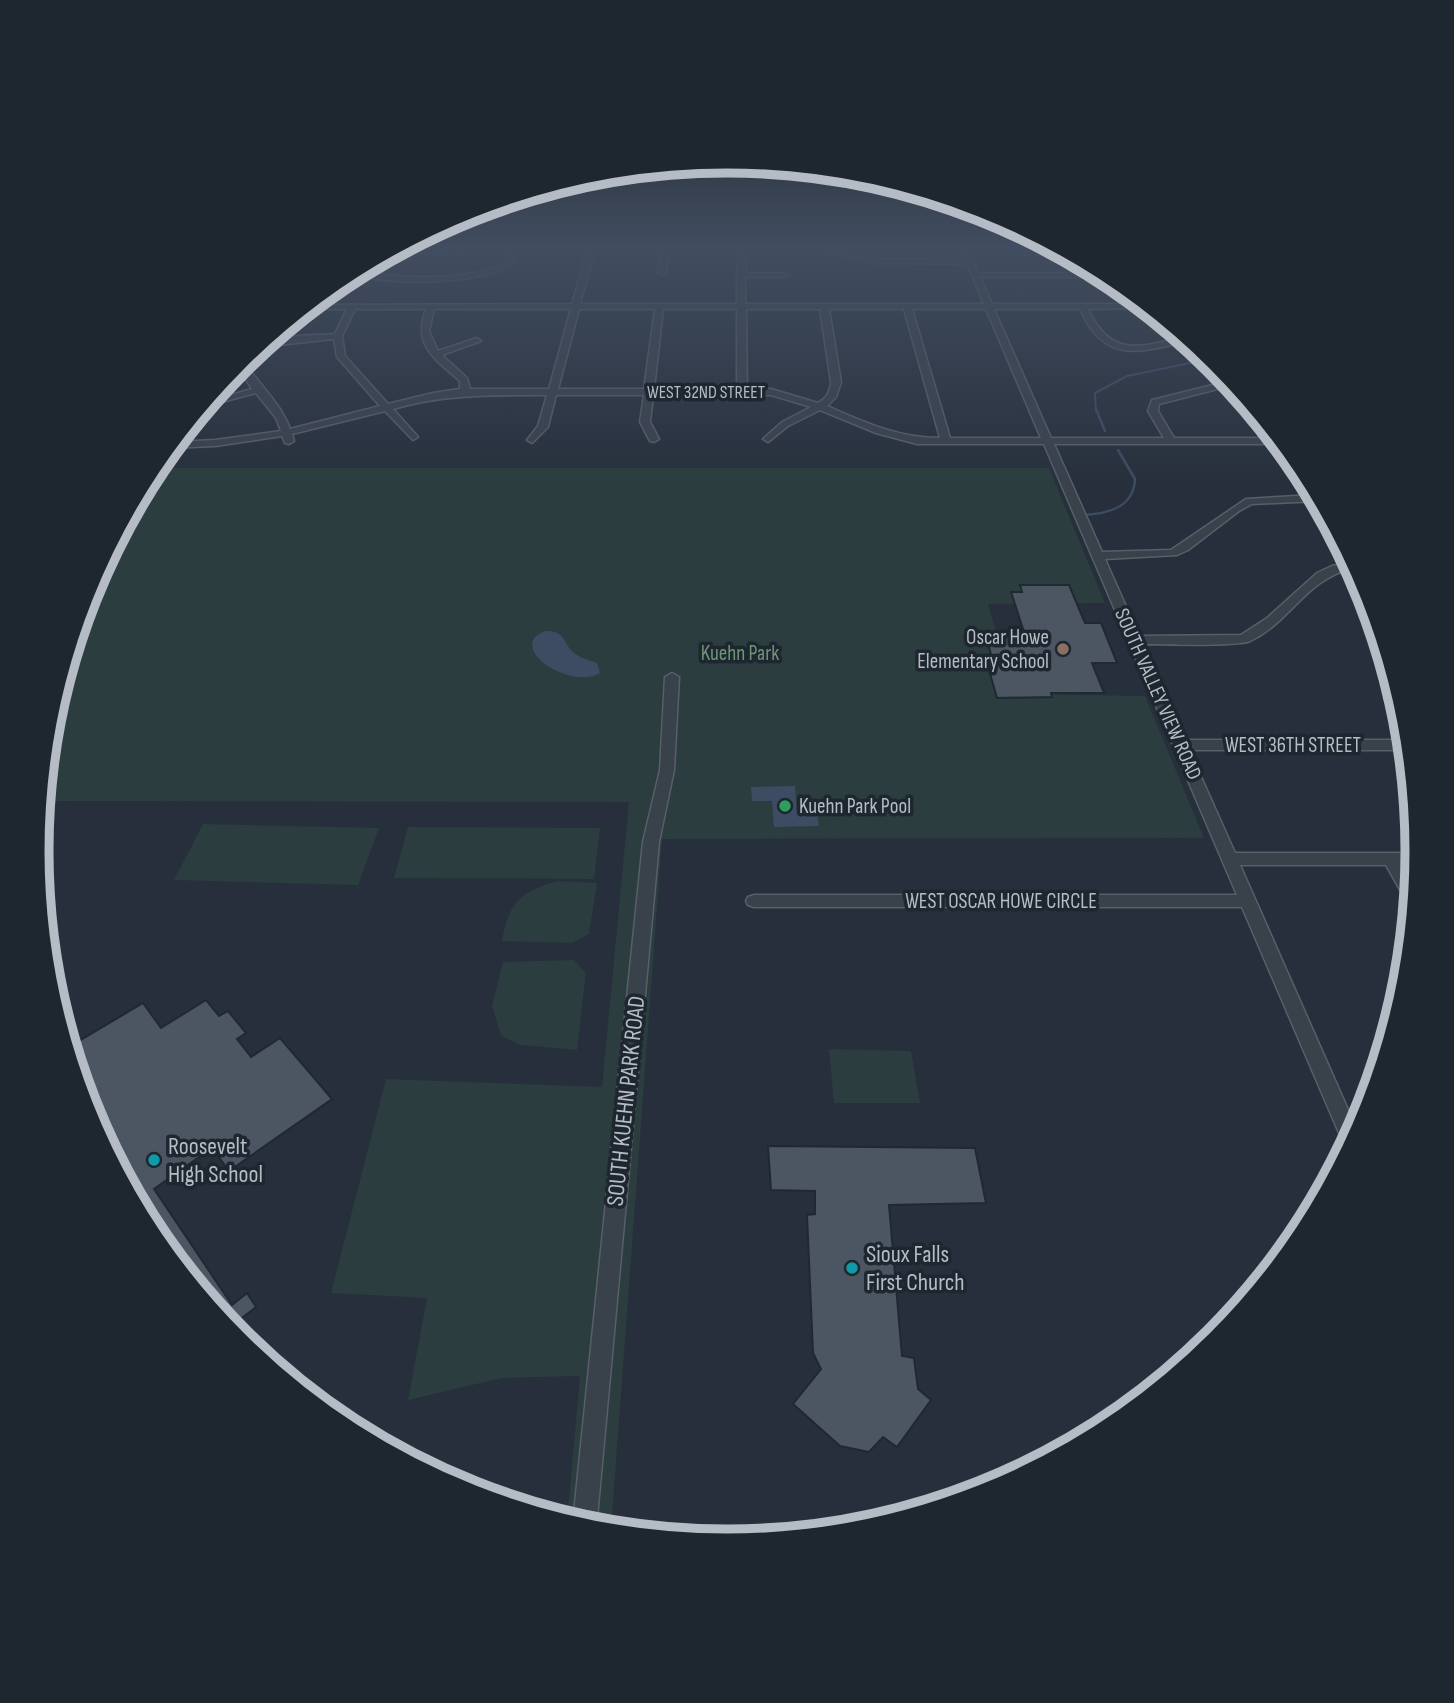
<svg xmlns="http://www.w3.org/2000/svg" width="1454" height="1703" font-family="'Sofia Sans Condensed',sans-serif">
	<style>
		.green { fill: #2b3d3e }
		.water { fill: #3d4c62 }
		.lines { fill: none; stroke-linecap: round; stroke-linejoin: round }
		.stream-far1 { stroke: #3d4c62; stroke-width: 2 }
		.stream { stroke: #3d4c62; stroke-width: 2.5 }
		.building { fill: #4c5663; stroke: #202832; stroke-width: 2 }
		.minor-casing { stroke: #575f69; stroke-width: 3 }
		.minor { fill: #39414b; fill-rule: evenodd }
		.education-dot { fill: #8d6e63; stroke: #1e2630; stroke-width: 2.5 }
		.leisure-dot { fill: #2e9e5b; stroke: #1e2630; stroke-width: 2.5 }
		.culture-dot { fill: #0f9aa8; stroke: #1e2630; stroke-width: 2.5 }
		.labels { text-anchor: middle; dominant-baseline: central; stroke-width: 7; stroke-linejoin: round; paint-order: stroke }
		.far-street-label { font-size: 18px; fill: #b5bcc6; stroke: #1e2630 }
		.poi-label { font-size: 21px; fill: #b5bcc6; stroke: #1e2630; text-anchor: end }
		.park-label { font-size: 21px; fill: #6e9577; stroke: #1e2630 }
		.street-label { font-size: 21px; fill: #b5bcc6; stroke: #1e2630 }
		.near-street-label { font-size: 24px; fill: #b5bcc6; stroke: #1e2630 }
		.near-poi-label { font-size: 24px; fill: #b5bcc6; stroke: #1e2630; text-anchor: start }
		.rim { fill: none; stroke: #b5bcc6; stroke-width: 9 }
	</style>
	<rect width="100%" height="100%" fill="#262f3b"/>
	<path class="green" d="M153,468h896l56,135 -117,1 26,90 131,2 59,142 -542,1 -51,691 -19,-2 -25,-7 13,-145 -78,2 -94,22 19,-102 -96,-5 55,-214 216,8 27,-285 -587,-1 8,-85 39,-129z
		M203,824l176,4 -21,57 -184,-5z
		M408,827l192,1 -6,51 -200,-1z
		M558,881l39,2 -8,51 -17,9 -70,-2c6,-38 20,-51 56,-60z
		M574,960l12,13 -9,77 -56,-5 -20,-9 -9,-30 11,-44z
		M829,1049l82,2 9,52h-86z"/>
	<path class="water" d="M545,631c17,0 17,6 25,18 6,8 19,11 27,14l3,10c-29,18 -96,-26 -55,-42z
		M795,786l2,26h20l2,14 -45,1 -2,-26h-20l-1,-14z"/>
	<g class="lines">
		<path class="stream-far1" d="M1096,411l-1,-18 32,-17 83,-17"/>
		<path class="stream" d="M1096,409l9,22
			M1083,515c24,-1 51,-7 52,-36l-17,-29"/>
	</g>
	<path class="building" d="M1020,585h49l16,38h16l16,40h-25l12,30h-53l1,4 -55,1 -10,-35 6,-1 -8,-30h39l-13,-40h11z
		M206,1000l13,16 9,-5 18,22 -9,6 14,18 29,-19 52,61 -103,72 -17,-23 -58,41 78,116 15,-12 9,14 -27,21 -76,-93 -64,-120 -20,-68 74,-44 18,25z
		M768,1146l207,2 11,55 -97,2 13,151 12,2 4,31 13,11 -34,47 -14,-10 -14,15 -29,-6 -47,-42 28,-35 -8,-16 -6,-138 8,-1v-23l-44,-1z"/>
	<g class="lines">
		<g class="minor-casing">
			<path id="minor" d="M396,249h122l-9,18c-43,19 -115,17 -160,8l6,-4c46,7 105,12 148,-7l6,-13 -86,3z
				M588,249h7l-15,55h157v-49l3,-6h7l-2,24h39l4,2 -4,2h-39v27h239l-17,-40 -89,-1 -55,-11v-3l55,10 87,1 -5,-11h7l11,24h123l8,4h-129l12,27h150l5,4 -59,1c22,48 51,39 95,28l5,4c-50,12 -84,23 -108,-32h-86l57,129h113l-16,-27 4,-11 77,-19 4,4 -74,19 -1,7 16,27h102l5,6h-227l48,108 69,-2 75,-51 69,-4 4,6 -67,3 -13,7 -51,39 -11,5 -72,4 34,77 102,-1 26,-17 50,-45 15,-7 19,-4 3,6c-48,10 -63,54 -104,73 -14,6 -88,3 -108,3l43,96h221l1,10h-218l46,103h182l-1,12h-14l12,20 -2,19 -5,-2 -21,-37h-146l117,265 -9,17 -6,-7 -100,-233h-488l-6,-2 -2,-4 2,-4 6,-2h483l-193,-451h-127l-41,-11 -56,-23 -32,16 -20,16 -5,-3 19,-17 29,-15 -40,-12h-118l-3,27 9,17 -5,3 -4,-1 -10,-19 4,-27h-88l-8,32 -16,16 -5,-3 11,-14 9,-31c-53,0 -103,-1 -154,14l25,28 -5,3 -28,-29 -93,23 2,7 -5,3 -4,-1 -3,-7 -67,10 -45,2 5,-6 40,-2 66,-9 -5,-13 -20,-25 -34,9 -5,-3 35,-10 -15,-23 6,-6c14,23 38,43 47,69l90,-23 -43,-49 -3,-18 -56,6 -23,5c21,-17 55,-14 80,-16l12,-25h-42l6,-4 261,-1zM355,309h71c-14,36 9,50 34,72v8l-27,4 -45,11 -43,-48 -3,-20zM434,309h137l-22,80h-79l-3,-11 -25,-23 39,-14 -4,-3 -39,13 -9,-20zM579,309h76l-11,80h-86zM663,309h74v80h-83zM746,309h74l11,73c-1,10 -4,16 -13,21l-47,-14h-24zM829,309h75l36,129c-42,0 -76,-16 -113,-32l9,-9 5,-15zM912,309h74l55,129h-91z
				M661,249h8l-3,24 -4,2 -4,-2z
				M672,673l7,4 -5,93 -15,72 -63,687 -23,-6 70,-681 17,-72 5,-93z
				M1393,680l12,49 -5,-2 -16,-29 3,-14z"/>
		</g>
		<use href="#minor" class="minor"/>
	</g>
	<linearGradient id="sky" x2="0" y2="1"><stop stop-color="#151a20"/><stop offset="0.51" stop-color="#414d60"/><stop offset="1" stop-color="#414d60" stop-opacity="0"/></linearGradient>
	<rect width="1454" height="487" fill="url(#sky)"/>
	<circle class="education-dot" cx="1063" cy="649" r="7"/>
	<circle class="leisure-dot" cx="785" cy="806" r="7"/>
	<g class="culture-dot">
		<circle cx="154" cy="1160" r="7"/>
		<circle cx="852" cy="1268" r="7"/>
	</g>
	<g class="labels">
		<g class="far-street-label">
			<text x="706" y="392">WEST 32ND STREET</text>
		</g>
		<g class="poi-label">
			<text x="1049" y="637">Oscar Howe<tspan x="1049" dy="24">Elementary School</tspan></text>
			<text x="799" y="806" text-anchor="start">Kuehn Park Pool</text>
		</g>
		<g class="park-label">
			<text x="740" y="653">Kuehn Park</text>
		</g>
		<g class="street-label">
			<text transform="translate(1158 694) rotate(66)">SOUTH VALLEY VIEW ROAD</text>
			<text x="1293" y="745">WEST 36TH STREET</text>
			<text x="1001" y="901">WEST OSCAR HOWE CIRCLE</text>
		</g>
		<g class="near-street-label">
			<text transform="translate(626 1101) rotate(-84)">SOUTH KUEHN PARK ROAD</text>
		</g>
		<g class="near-poi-label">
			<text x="168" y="1146">Roosevelt<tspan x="168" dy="28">High School</tspan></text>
			<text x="866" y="1254">Sioux Falls<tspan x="866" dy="28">First Church</tspan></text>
		</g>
	</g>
	<path d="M0 0H1454V1703H0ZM49 851a678 678 0 1 1 1356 0a678 678 0 1 1-1356 0Z" fill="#1e2630" fill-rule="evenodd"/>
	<path class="rim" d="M49 851a678 678 0 1 1 1356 0a678 678 0 1 1-1356 0Z"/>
</svg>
